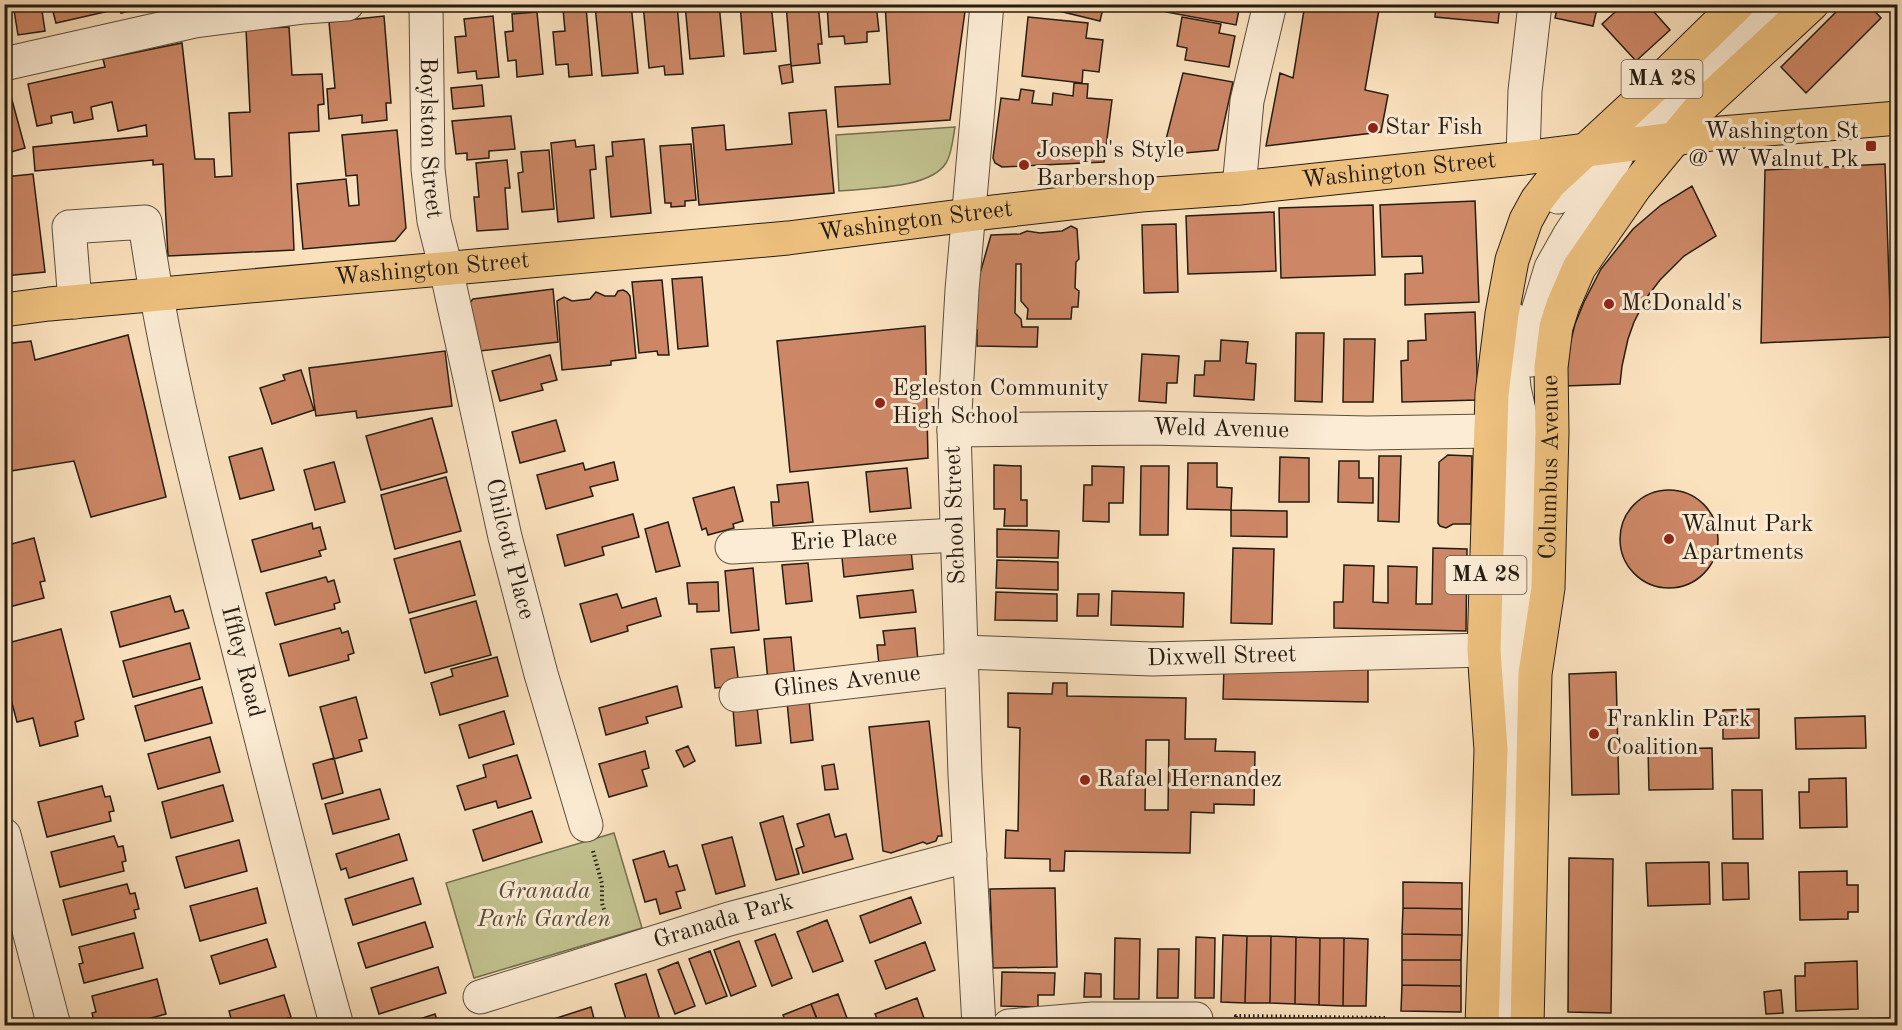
<svg xmlns="http://www.w3.org/2000/svg" width="1902" height="1030" font-family="'Old Standard TT',serif">
	<style>
		.green { fill: #c2c28f; stroke: #736f50; stroke-width: 1.5 }
		.building { fill: #cd8766; stroke: #241c11; stroke-width: 1.5; fill-rule: evenodd }
		.lines { fill: none; stroke-linecap: round; stroke-linejoin: round }
		.minor-casing { stroke: #5a4e3c; stroke-width: 35 }
		.major-casing { stroke: #241c11; stroke-width: 35 }
		.path { stroke: #241c11; stroke-width: 4; stroke-dasharray: 1.5 3; stroke-linecap: butt }
		.minor { stroke: #fcecd5; stroke-width: 33 }
		.major { stroke: #eec17f; stroke-width: 33 }
		.poi-dot { fill: #8f2418; stroke: #fcecd5; stroke-width: 2 }
		.labels { text-anchor: middle; dominant-baseline: central; stroke-width: 6; stroke-linejoin: round; paint-order: stroke }
		.shield { fill: #fcecd5; stroke: #655a4c; stroke-width: 1.5 }
		.shield-label { font-size: 22px; font-weight: bold; fill: #241c11 }
		.poi-label { font-size: 24px; fill: #241c11; stroke: #fcecd5; text-anchor: start }
		.street-label { font-size: 24px; fill: #241c11; stroke: #fcecd5 }
		.park-label { font-size: 24px; font-style: italic; fill: #534e37; stroke: #fcecd5 }
	</style>
	<rect width="100%" height="100%" fill="#fbe2be"/>
	<filter id="stains"><feTurbulence type="fractalNoise" baseFrequency=".00333" numOctaves="4"/><feColorMatrix values="0 0 0 0 .2 0 0 0 0 .09 0 0 0 0 .02 0 0 0 .5 -.17"/></filter>
	<radialGradient id="worn" r=".72"><stop offset=".6" stop-color="#630" stop-opacity="0"/><stop offset="1" stop-color="#630" stop-opacity=".3"/></radialGradient>
	<path class="green" d="M955,127c-2,10 -3,27 -9,36 -16,26 -79,25 -107,28l-3,-56z
		M614,833l28,95 -168,50 -28,-95z"/>
	<path class="building" d="M13,4h28l4,27 -27,4z
		M51,4h52l2,8 -49,11z
		M119,4h37v1l-35,8z
		M164,4h37l-33,11z
		M613,4h18l7,69 -36,3 -7,-70z
		M643,4h34l6,70 -18,1 -1,-9 -15,2z
		M685,4h34l5,52 -34,3z
		M740,4h31l5,47 -32,3z
		M786,4h32l4,40h-4l2,19 -29,3z
		M827,4h49l3,27 -12,1v10l-22,2 -1,-8 -15,1z
		M885,4h81l-16,116 -112,7 -3,-40 55,-3z
		M1030,4h74l-4,17z
		M1167,4h68l-1,5 5,1 -3,15 -70,-13z
		M1305,4h75l-15,86 23,5 -7,37 -115,14 14,-73 13,5z
		M1436,4h64l-2,19 -63,-6z
		M1558,4h40l-5,22 -38,-8z
		M1624,4h23l23,26 -34,31 -34,-37z
		M1844,4h24l13,14 -75,75 -25,-26z
		M586,7l6,68 -23,2 -1,-13 -12,1 -3,-33 12,-1 -2,-22z
		M537,12l6,62 -26,3 -1,-17 -8,1 -3,-29 8,-1 -1,-17z
		M384,16l7,87h-5l1,17 -25,3v-8l-33,4 -2,-30 8,-1 -6,-66z
		M493,16l6,61 -22,2 -1,-8 -18,2 -3,-36 11,-1 -2,-17z
		M1028,17l60,6 -2,15 17,2 -4,32 -16,-2 -1,13 -60,-7z
		M1182,17l39,7 -2,9 16,3 -6,31 -44,-7 2,-12 -10,-2z
		M289,27l3,48 30,-1 2,30 -6,1 1,26 -30,2 5,117 -126,6 -5,-92 -10,1v-5l-118,11 -2,-24 114,-11 -1,-11 -28,6 -6,-29 -21,5 2,12 -19,4 -2,-11 -21,4 1,7 -15,3 -9,-42 77,-17 -2,-8 79,-16 13,116h19l1,18 17,-1 -3,-63 21,-1 -4,-83z
		M791,64l2,18 -11,2 -3,-18z
		M1183,73l50,9 -15,68 -56,5z
		M1074,83l14,1 -1,14 25,2 -8,62 -102,5 -7,-4 -2,-5 8,-60 18,2 2,-11 13,2 -2,12 20,2 1,-12 20,3z
		M482,85l2,21 -31,3 -2,-21z
		M9,89l16,59 -21,6v-64z
		M826,110l8,83 -135,12 -7,-77 32,-3 2,25 66,-6 -3,-31z
		M511,116l4,33 -26,2v7l-22,2v-7l-11,1 -4,-33z
		M397,130l9,98 -11,13 -92,8 -6,-65 49,-5 3,27 10,-1 -2,-30 -11,1 -4,-41z
		M644,139l7,74 -40,4 -5,-60 7,-1 -1,-14z
		M575,140l1,7 18,-2 2,24 -6,1 4,48 -36,4 -7,-79z
		M691,144l5,56 -11,1v5l-14,1v-4h-6l-5,-57z
		M549,150l5,59 -32,3 -4,-39 5,-1 -2,-20z
		M507,160l3,28h-5l3,41 -31,2 -3,-34h5l-3,-34z
		M1885,164l6,173 -130,6 4,-173z
		M33,174l12,98 -41,4v-99z
		M1692,186l24,50 -32,20 -24,24 -13,17 -13,25 -6,17 -6,27 -2,18 -55,2 5,-42 5,-20 9,-22 17,-33 32,-40 28,-24z
		M1475,201l4,101 -74,3v-31l18,-1 -1,-17 -40,1 -2,-52z
		M1373,205l2,70 -94,3 -2,-70z
		M1274,212l2,59 -88,3 -2,-58z
		M1176,224l2,68 -34,1 -2,-68z
		M1071,226l6,3 2,30 -3,3 -1,26 4,3 -1,16h-6l-1,12h-44l1,-10 -7,-8v-37h-5l-1,49 6,6 1,8h16l-1,20 -60,-1v-16l-3,-5v-8l3,-4v-29l14,-49 29,-1 7,-3 13,2 22,-2z
		M702,277l6,69 -30,3 -6,-70z
		M662,280l7,75h-11l-1,-4 -18,2 -7,-71z
		M553,289l5,53 -78,9 -13,-45 6,-7z
		M623,290l4,2 3,4 6,62 -25,3v4l-49,5 -5,-69 7,-4 8,4 18,-2 6,-7 9,4h10l3,-5z
		M1475,312l3,88 -76,2 -1,-41 7,-1v-19l18,-1 -1,-26z
		M925,326l3,132 -138,14 -13,-131z
		M1296,333h28l-2,69 -27,-1z
		M128,335l38,162 -75,20 -17,-56 -70,11v-128l27,-3 4,19z
		M1344,339h31l-2,63h-30z
		M1221,340l27,2 -2,21 10,1 -2,36 -60,-4 1,-21h9l1,-14h15z
		M445,351l7,55 -95,12 -1,-7 -40,5 -7,-48z
		M1142,354l37,2 -2,27h-10l-1,20 -27,-2z
		M550,355l7,25 -16,4 2,6 -43,11 -8,-30z
		M301,370l13,40 -42,14 -12,-36 25,-8 -2,-5z
		M432,418l15,54 -66,18 -15,-54z
		M556,420l9,31 -45,12 -8,-31z
		M262,448l12,42 -34,9 -11,-42z
		M1448,455l24,1 -1,68h-18l-7,4 -6,-2 -2,-3 1,-61z
		M1379,456h22l-2,66 -21,-1z
		M1280,457l29,1v44h-30z
		M1339,461h20v17h14v25l-35,-1z
		M334,462l11,40 -30,8 -11,-40z
		M614,462l4,18 -28,7 3,9 -47,13 -9,-34 46,-12 2,7z
		M1188,463h29v24l15,1 -1,22 -44,-1z
		M994,465l27,1v34h6v26h-23l1,-17h-11z
		M1092,466l32,1 -1,36h-14v19l-26,-1 1,-36h8z
		M1141,466h28l-1,69h-28z
		M907,468l4,40 -41,4 -4,-40z
		M446,477l15,54 -66,18 -14,-54z
		M808,482l5,40 -40,4 -2,-24h8l-2,-17z
		M734,487l9,34 -10,3 1,4 -26,7 -2,-7 -4,2 -9,-32z
		M1620 539a49 49 0 1 1 98 0a49 49 0 1 1-98 0Z
		M1231,510l56,1v26l-56,-1z
		M633,514l6,23 -37,10 2,8 -39,11 -8,-31z
		M668,522l12,44 -24,6 -11,-43z
		M312,523l1,6 7,-2 6,22 -7,2 2,5 -60,16 -9,-32z
		M997,529l62,2 -1,27 -61,-1z
		M34,538l11,43 -5,1 4,16 -35,9 -5,-16v-45z
		M460,541l15,54 -66,18 -15,-54z
		M910,541l3,28 -69,8 -3,-29z
		M1233,548l41,1 -2,75 -41,-1z
		M1433,548l34,1 -1,82 -132,-3v-26h9l1,-37 30,1 -1,36 15,1v-37l29,1 -1,37h16z
		M997,560l61,2v28l-62,-2z
		M808,563l4,38 -26,3 -4,-39z
		M753,568l6,62 -28,3 -6,-62z
		M326,577l2,5 6,-2 6,22 -6,2 1,5 -60,16 -9,-32z
		M718,582l1,29 -22,1v-8h-8l-2,-21z
		M913,590l3,22 -56,6 -3,-22z
		M1112,591l72,2 -1,34 -72,-2z
		M996,592l61,2v27l-62,-1z
		M617,594l5,14 34,-10 5,18 -34,10 1,5 -37,11 -11,-38z
		M1078,594h21l-1,22h-21z
		M170,596l5,16 8,-2 6,18 -69,19 -9,-35z
		M476,601l15,54 -66,18 -15,-54z
		M340,628l2,5 6,-2 6,22 -6,2 1,5 -60,16 -9,-32z
		M915,628l3,33 -39,4 -2,-20h8l-2,-14z
		M61,629l23,90 -9,3 3,14 -38,10 -7,-28 -16,4 -13,-49v-14l3,-1 -3,-14z
		M791,637l4,41 -27,3 -4,-42z
		M190,643l10,36 -67,18 -10,-36z
		M734,647l5,39 -24,2 -4,-39z
		M497,657l11,39 -68,19 -9,-32 22,-7 -2,-7z
		M1224,666l144,2v34l-145,-3z
		M1616,672l3,122 -47,1 -3,-121z
		M1053,683h14v13l119,2 -1,41h31l-1,12 40,1 -1,53 -40,-1v9l-23,-1 -1,41 -125,-2 -1,20h-14v-12l-45,-1 1,-28 12,1 2,-103 -12,-1v-34l44,1zM1146,740h23l-1,70h-23z
		M677,686l5,21 -36,10 2,6 -42,12 -7,-27z
		M202,687l10,36 -67,18 -10,-35z
		M356,697l11,41 -8,2 3,11 -28,8 -14,-52z
		M809,700l4,40 -22,3 -4,-41z
		M757,707l4,36 -25,3 -3,-37z
		M1759,709v29l-36,1v-29z
		M504,711l10,33 -45,14 -10,-33z
		M1865,716l1,32 -70,1 -1,-31z
		M929,721l13,115h-4l-2,5 -9,3 -4,-2 -32,11 -8,-2 -14,-124z
		M210,737l10,35 -62,17 -10,-35z
		M688,746l7,15 -11,6 -8,-16z
		M1712,748l1,41 -64,1 -1,-41z
		M645,751l4,17 -7,2 5,16 -38,11 -10,-33z
		M517,755l14,43 -33,10 -2,-7 -31,9 -8,-24 29,-9 -3,-12z
		M334,758l9,35 -21,6 -9,-35z
		M834,764l4,25 -13,1 -3,-24z
		M1846,778l1,49 -47,1 -1,-36h10v-13z
		M223,785l10,36 -62,17 -9,-36z
		M102,786l3,11 5,-1 4,15 -5,1 2,9 -64,16 -9,-35z
		M380,789l9,30 -56,15 -8,-30z
		M1732,790h30l1,49h-30z
		M532,811l10,31 -59,19 -10,-31z
		M829,814l6,23 11,-3 7,25 -50,14 -7,-24 8,-3 -7,-22z
		M783,816l16,58 -23,6 -16,-57z
		M399,834l8,26 -58,18 -3,-10 -5,2 -5,-16z
		M114,836l4,11 5,-1 3,15 -4,1 2,9 -64,16 -9,-35z
		M732,837l13,49 -29,8 -14,-49z
		M239,840l8,31 -62,17 -9,-31z
		M664,851l5,16 8,-2 8,25 -9,2 5,16 -21,6 -4,-15 -11,3 -12,-42z
		M1569,858l44,1 -2,154 -43,-1z
		M1709,862l1,42 -62,2 -2,-43z
		M1722,863h26l1,36 -26,1z
		M1847,871v14h11v27h-10v7l-48,1 -1,-48z
		M413,878l8,26 -68,21 -8,-26z
		M1403,882l59,1v26l-59,-1z
		M127,884l3,10 5,-1 4,16 -5,1 2,8 -64,17 -9,-35z
		M257,888l9,35 -66,18 -10,-35z
		M1055,888l2,79 -64,1 -3,-79z
		M911,897l10,26 -51,20 -10,-27z
		M1403,908l59,1v26l-60,-1z
		M827,920l16,41 -30,11 -16,-40z
		M425,922l8,25 -67,21 -8,-25z
		M134,933l9,35 -59,15 -5,-19 4,-1 -4,-16z
		M775,934l17,44 -20,8 -17,-45z
		M1402,934l60,1 -1,25h-59z
		M1223,935l24,1 -2,67 -24,-1z
		M1247,936h24l-1,67h-25z
		M1271,936l25,1 -1,67 -25,-1z
		M1196,937l19,1 -1,60h-19z
		M1296,937l24,1 -1,67 -24,-1z
		M1115,938l25,1 -1,60h-25z
		M1320,938h24l-1,68 -24,-1z
		M1344,938l24,1 -2,67h-23z
		M267,939l9,28 -56,17 -9,-28z
		M739,941l17,45 -25,10 -17,-46z
		M925,942l10,28 -49,19 -11,-28z
		M1158,949h21l-1,49h-21z
		M710,951l17,45 -21,8 -17,-45z
		M1402,960h59v26l-59,-1z
		M1857,961l1,48 -62,2 -1,-35h10v-13z
		M678,962l17,44 -20,8 -17,-44z
		M438,967l8,26 -67,21 -8,-26z
		M1002,972l53,1 -1,22h-16v12l-37,-1z
		M1085,973l16,1v23h-17z
		M646,974l14,46 -18,6h-14l-13,-42z
		M157,979l9,35 -44,12h-27l-3,-13 4,-1 -4,-16z
		M1402,985l59,1v26l-60,-1z
		M1781,990l2,23 -17,1 -2,-22z
		M838,994l9,24 -19,8h-8l-9,-22z
		M284,995l7,22 -26,9h-32l-4,-15z
		M917,998l8,23 -11,5h-34l-5,-12z
		M811,1004l8,21 -32,1 -4,-11z
		M591,1007l5,19h-64z
		M435,1014l4,12h-41z
		M1889,1018v8h-77l-1,-6z"/>
	<g class="lines">
		<g class="minor-casing">
			<g id="minor">
				<path id="s1" d="M426,4l2,165 6,52 12,48 59,268 36,137 45,151"/>
				<path d="M4,64l191,-43 109,-14 43,-3"/>
				<path d="M1523,158l2,-67 10,-87"/>
				<path d="M1239,188l8,-87 23,-97"/>
				<path d="M1558,197l14,-16 49,-36 146,-141"/>
				<path id="s2" d="M75,302l-6,-75 76,-5c18,131 51,258 83,386 36,140 70,279 109,418"/>
				<path d="M1530,360l5,-39 16,-53 18,-32 30,-45 21,-42"/>
				<path id="s3" d="M954,430l194,-2 219,5 122,-2"/>
				<path id="s4" d="M732,547l225,-12"/>
				<path id="s5" d="M961,652l191,7 332,-9"/>
				<path id="s6" d="M736,695l225,-26"/>
				<path d="M4,835l50,191"/>
				<path id="s7" d="M480,997l249,-78 241,-64"/>
				<path d="M979,1026l-14,-251 -11,-345 8,-140 25,-286"/>
				<path d="M1009,1026l83,-7h104"/>
				<path d="M1505,1026l14,-532 1,-79 -6,-27 -2,-21 2,-47"/>
			</g>
		</g>
		<g class="major-casing">
			<g id="major">
				<path id="s8" d="M4,310l45,-6 739,-66 204,-26 149,-17 98,-7 284,-30 198,-25 177,-15"/>
				<path d="M1482,1026l9,-276 -7,-100 8,-256 10,-80 10,-54 14,-40 11,-20 13,-17 94,-87 94,-92"/>
				<path id="s9" d="M1527,1026l8,-352 13,-86 4,-156 -1,-65 5,-40 7,-22 16,-37 56,-81 66,-80 111,-103"/>
			</g>
		</g>
		<path class="path" d="M593,851l9,33v19l8,25
			M1236,1026v-10l149,2"/>
		<use href="#minor" class="minor"/>
		<use href="#major" class="major"/>
	</g>
	<g class="poi-dot">
		<circle cx="1373" cy="128" r="6"/>
		<rect x="1865" y="140" width="12" height="12" rx="3"/>
		<circle cx="1024" cy="165" r="6"/>
		<circle cx="1609" cy="304" r="6"/>
		<circle cx="880" cy="403" r="6"/>
		<circle cx="1669" cy="539" r="6"/>
		<circle cx="1594" cy="734" r="6"/>
		<circle cx="1085" cy="780" r="6"/>
	</g>
	<g class="labels">
		<g class="shield">
			<rect x="1621.5" y="60" width="81" height="38" rx="4.5"/>
			<rect x="1445.5" y="556" width="81" height="38" rx="4.5"/>
		</g>
		<g class="shield-label">
			<text x="1662" y="79">MA 28</text>
			<text x="1486" y="575">MA 28</text>
		</g>
		<g class="poi-label">
			<text x="1385" y="128">Star Fish</text>
			<text x="1859" y="132" text-anchor="end">Washington St<tspan x="1859" dy="28">@ W Walnut Pk</tspan></text>
			<text x="1036" y="151">Joseph's Style<tspan x="1036" dy="28">Barbershop</tspan></text>
			<text x="1621" y="304">McDonald's</text>
			<text x="892" y="389">Egleston Community<tspan x="892" dy="28">High School</tspan></text>
			<text x="1681" y="525">Walnut Park<tspan x="1681" dy="28">Apartments</tspan></text>
			<text x="1606" y="720">Franklin Park<tspan x="1606" dy="28">Coalition</tspan></text>
			<text x="1097" y="780">Rafael Hernandez</text>
		</g>
		<g class="street-label">
			<text stroke="none"><textPath href="#s1" startOffset="134">Boylston Street</textPath></text>
			<text stroke="none"><textPath href="#s8" startOffset="1402">Washington Street</textPath></text>
			<text stroke="none"><textPath href="#s8" startOffset="916">Washington Street</textPath></text>
			<text stroke="none"><textPath href="#s8" startOffset="430">Washington Street</textPath></text>
			<text stroke="none"><textPath href="#s3" startOffset="267">Weld Avenue</textPath></text>
			<text stroke="none"><textPath href="#s9" startOffset="560">Columbus Avenue</textPath></text>
			<text transform="translate(956 515) rotate(-92)">School Street</text>
			<text stroke="none"><textPath href="#s4" startOffset="112">Erie Place</textPath></text>
			<text stroke="none"><textPath href="#s1" startOffset="554">Chilcott Place</textPath></text>
			<text stroke="none"><textPath href="#s5" startOffset="261">Dixwell Street</textPath></text>
			<text stroke="none"><textPath href="#s2" startOffset="602">Iffley Road</textPath></text>
			<text stroke="none"><textPath href="#s6" startOffset="112">Glines Avenue</textPath></text>
			<text stroke="none"><textPath href="#s7" startOffset="255">Granada Park</textPath></text>
		</g>
		<g class="park-label">
			<text x="544" y="892">Granada<tspan x="544" dy="28">Park Garden</tspan></text>
		</g>
	</g>
	<rect width="1902" height="1030" fill="none" stroke="#fbe2be" stroke-width="24"/>
	<rect x="6" y="6" width="1890" height="1018" fill="none" stroke="#241c11" stroke-width="3"/>
	<rect x="12" y="12" width="1878" height="1006" fill="none" stroke="#241c11" stroke-width="1.5"/>
	<rect width="100%" height="100%" filter="url(#stains)"/>
	<rect width="100%" height="100%" fill="url(#worn)"/>
</svg>
